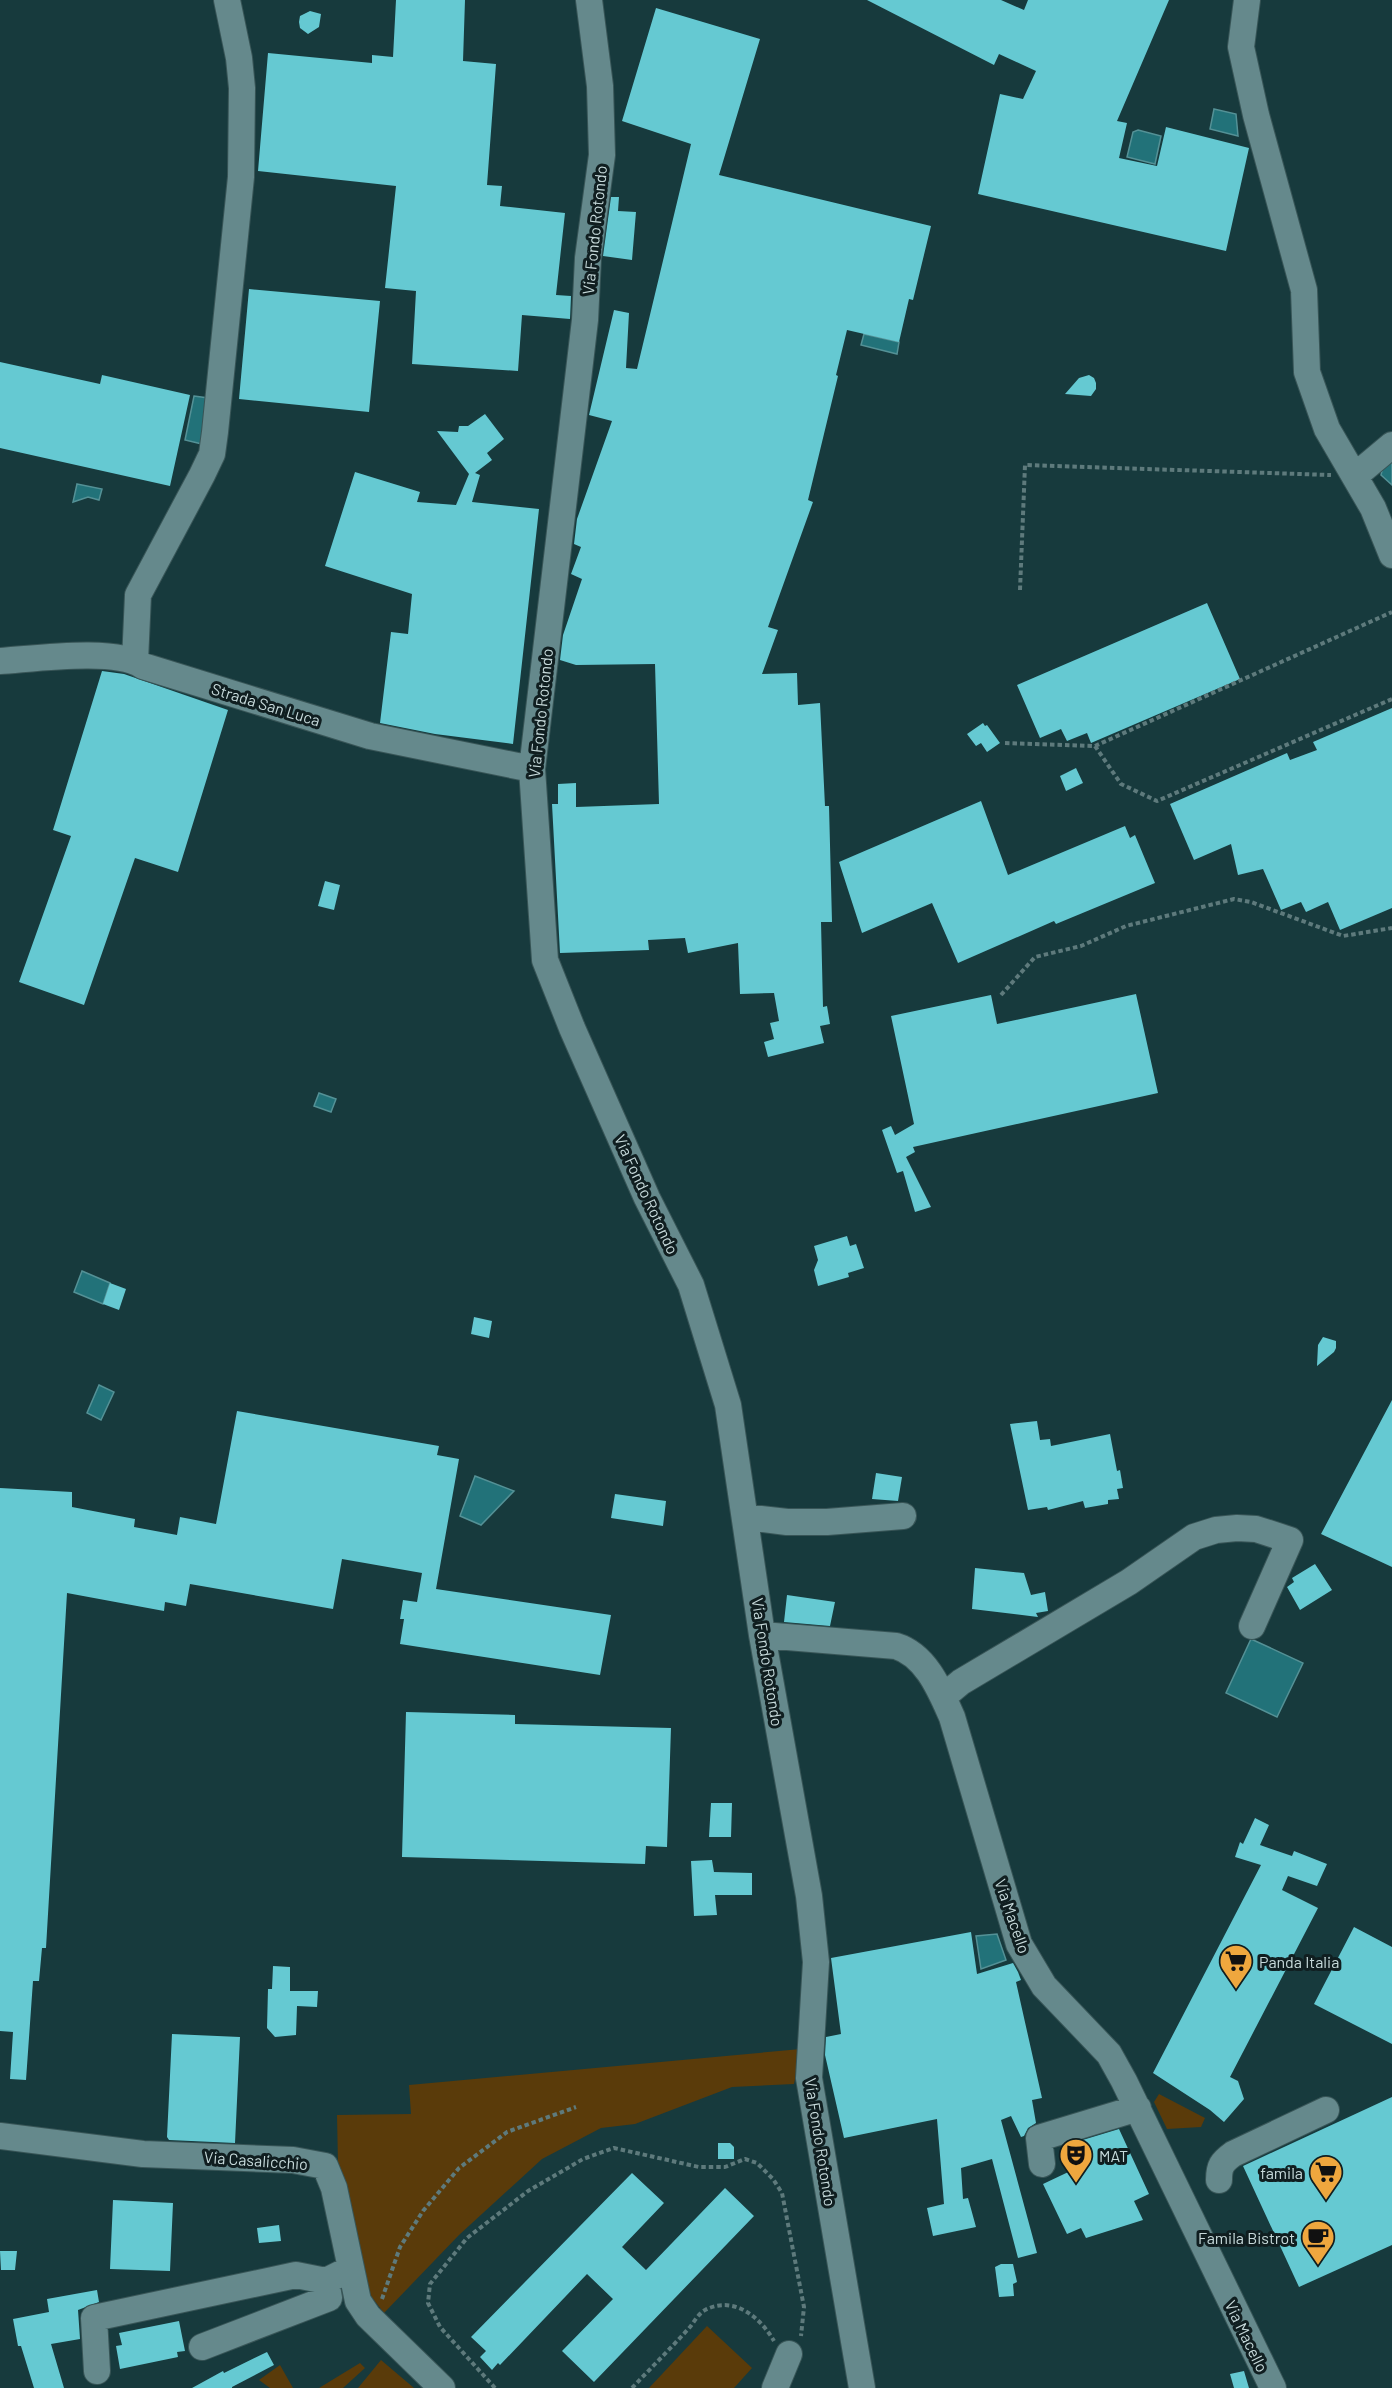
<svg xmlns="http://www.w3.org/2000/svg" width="1392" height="2388" font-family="Barlow,sans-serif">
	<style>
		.green { fill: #5a3b0a }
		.water { fill: #227279; stroke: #549196; stroke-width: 1.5 }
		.building { fill: #65c9d2 }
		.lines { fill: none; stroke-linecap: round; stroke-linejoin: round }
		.minor-casing { stroke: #385557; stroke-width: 28 }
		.path { stroke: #5e7a7c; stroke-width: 4; stroke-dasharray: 4.5 3; stroke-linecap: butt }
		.minor { stroke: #65898c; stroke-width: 26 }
		.labels { text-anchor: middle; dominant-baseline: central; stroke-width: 6; stroke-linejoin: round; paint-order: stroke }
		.street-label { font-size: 16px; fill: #c7dadb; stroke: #101e20 }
		.poi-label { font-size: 16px; fill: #c7dadb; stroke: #101e20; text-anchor: start }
	</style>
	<rect width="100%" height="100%" fill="#173a3d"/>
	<path class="green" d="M801,2049l-7,35 -62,3 -97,37 -34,4 -59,31 -83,76 -75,78 -34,-44 -12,-105 -1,-49 74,-1 -2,-29z
		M1159,2094l46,24 -4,9 -34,2 -13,-27z
		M707,2326l45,42 -18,20h-85z
		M381,2360l33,28h-56z
		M360,2363l5,5 -22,20h-24z
		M280,2365l13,23h-23l-11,-8z"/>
	<path class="water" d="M1214,109l22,5 2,22 -28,-7z
		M1138,130l23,6 -6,28 -28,-7 6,-25z
		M864,334l35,8 -2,12 -36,-9z
		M194,396l14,2 -6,46 -17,-4z
		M1392,453v32l-11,-10 4,-17z
		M77,484l25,5 -3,11 -11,-3 -15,5z
		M319,1093l17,6 -5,13 -17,-6z
		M82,1271l28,12 -7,21 -29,-12z
		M99,1385l15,7 -13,28 -14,-7z
		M475,1476l39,15 -33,34 -21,-9z
		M1251,1639l52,24 -26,54 -51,-24z
		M997,1934l9,26 -25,9 -5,-33z"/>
	<path class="building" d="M396,0h69l-2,61 33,3 -9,121 15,1 -2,20 65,7 -9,82 15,1 -1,23 -48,-4 -4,56 -106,-7 4,-73 -31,-3 11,-102 -138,-15 10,-118 104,10v-8l21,2z
		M867,0h134l23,10 4,-10h141l-52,121 10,2 -8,35 38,8 9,-39 83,21 -23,103 -248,-57 22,-100 23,5 13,-28 -37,-17 -5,11z
		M656,8l104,31 -41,136 212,51 -18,74 -4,-1 -10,43 -52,-12 -11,45 2,1 -30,124 5,2 -45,125 10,3 -16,44 35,-1 1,32 22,-2 5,103h4l3,116h-11l2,85 4,-1 3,18 -10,2 4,17 -56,14 -4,-15 10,-3 -4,-16 9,-2 -5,-28 -34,1 -2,-51 -50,10 -3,-15 -37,2 1,10 -89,3 -8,-149h6v-20l18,-1v24l83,-3 -4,-140 -79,1 -16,-5 3,-25 19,-56 -11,-5 10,-27 -7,-3 3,-25 35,-98 -23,-6 25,-105 15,3 -3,55 11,1 54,-225 -69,-23z
		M310,11l11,3 -2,13 -11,7 -8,-6 -1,-6 1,-6z
		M611,197h8l-1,14 18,1 -4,48 -29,-4z
		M249,289l131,12 -11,111 -130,-13z
		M0,362l100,22 2,-9 88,20 -20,91 -170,-38z
		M1089,375l5,3 2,5v6l-5,7 -26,-2 14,-16z
		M485,414l19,25 -17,14 5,7 -17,13 5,2 -8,27 67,7 -26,235 -78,-10 -55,-11 11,-91 17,2 4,-40 -87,-28 30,-94 65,20 -3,10 39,3 13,-31 -32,-43 21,1 1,-6h9z
		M1207,603l33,76 -149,64 -4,-10 -20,8 -6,-12 -21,9 -23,-53z
		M102,671l22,3 104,36 -50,162 -43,-14 -51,147 -65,-23 52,-146 -18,-6z
		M1392,708v200l-52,22 -12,-28 -22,10 -5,-10 -20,8 -18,-41 -25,6 -7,-31 -37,16 -24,-56 117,-51 3,7 27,-10 -4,-8z
		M983,723l2,3 2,-1 13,18 -13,9 -6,-9 -5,3 -9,-12z
		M1076,768l7,15 -17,8 -6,-15z
		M981,801l27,74 117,-49 5,12 5,-3 20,48 -99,41 -2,-3 -96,42 -26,-60 -70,30 -23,-71z
		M325,881l15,4 -6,25 -16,-4z
		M1136,994l22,99 -245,54 2,5 -9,5 25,50 -16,5 -12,-41 -6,2 -15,-43 9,-4 4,9 19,-11 -23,-108 100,-21 6,29z
		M847,1236l3,10 6,-2 8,24 -16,5 1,4 -31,9 -4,-16 4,-10 -4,-14z
		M110,1283l16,6 -7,21 -16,-6z
		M474,1317l18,4 -3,17 -18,-4z
		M1323,1337l13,4v7l-2,4 -17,14 1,-21z
		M1392,1400v167l-71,-33z
		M237,1411l202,35 -2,9 22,4 -23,130 175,26 -11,60 -200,-31 4,-25h-4l3,-19 14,2 5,-29 -80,-14 -9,50 -143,-25 -4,22 -21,-4 -1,9 -97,-18 -21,355h-4l-3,33h-6l-7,99 -16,-1 3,-47 -13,-1v-543l72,4v15l63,12 -1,8 43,8 3,-18 36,7z
		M1037,1421l3,19 10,-1 1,7 59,-12 7,37 3,-1 3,18 -6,1 2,10 -11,1v4l-23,4 -2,-7 -35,9 -1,-3 -19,3 -18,-86z
		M876,1473l26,4 -4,24 -26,-2z
		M615,1494l51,7 -3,25 -52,-8z
		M1315,1564l17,26 -32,20 -13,-23 7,-5 -2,-4z
		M975,1568l49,5 7,22 14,-3 3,19 -12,2 2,4 -66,-8z
		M787,1595l48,7 -5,24 -46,-4z
		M406,1712l109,3v9l156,4 -4,119 -21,-1 -1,18 -243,-7z
		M711,1803h21l-1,34h-22z
		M1255,1818l14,7 -9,20 32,11 2,-5 33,13 -10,22 -29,-10 -6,14 36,18 -88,169 8,4 6,18 -20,23 -14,-12 -57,-37 108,-208 -26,-8 5,-15 3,2z
		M712,1860l2,12 38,1v22h-37l2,20 -23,1 -3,-55z
		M1354,1927l38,20v97l-78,-40z
		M971,1932l6,42 36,-11 5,9 3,8 -5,2 26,116 -10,2 4,23 -8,5 -4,8 -3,1 -10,-21 -10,4 36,133 -19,5 -26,-99 -31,9 2,31 5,-1 8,29 -43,9 -6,-28 17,-4 -7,-85 -93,19 -19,-83 1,-18 15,-3 -10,-76z
		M273,1966l17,1v24h28l-1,16 -20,-1 -1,29 -21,2 -8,-9 1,-39h4z
		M172,2034l68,3 -5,106 -66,-3 -2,-3z
		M1392,2097v148l-93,42 -56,-121z
		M1119,2129l30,65 -15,7 9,19 -57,18 -5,-10 -14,6 -24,-50 38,-18 -5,-24z
		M718,2143h12l4,4v12h-16z
		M632,2173l32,30 -42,44 24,23 79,-82 29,28 -160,166 -32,-31 51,-52 -26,-25 -87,91 -2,-2 -6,7 -12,-13 6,-6 -15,-14z
		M113,2200l60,3 -3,68 -60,-2z
		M279,2225l2,16 -22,2 -2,-15z
		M0,2251h17l-2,19h-14z
		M1001,2264h12l4,18 -4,2 1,12 -15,1 -4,-30z
		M97,2290l2,12 -21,8 2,29 -29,5 13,44h-30l-13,-42h-3l-5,-27 36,-7 -2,-13z
		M179,2321l6,30 -8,1 1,5 -58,12 -4,-23 6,-1 -3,-12z
		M267,2352l7,13 -42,22v1h-40l31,-17 1,2z
		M1244,2371l5,17h-15l-4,-14z"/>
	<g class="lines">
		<g class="minor-casing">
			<path id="minor" d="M589,0l11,86 2,69 -14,103 -3,62 -53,449 13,191 27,68 75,170 44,87 37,120 34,230 47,261 7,66 -7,116 53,310
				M1247,0l-6,47 15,68 48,175 3,82 20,57 46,79 19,47
				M1355,476l37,-31
				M0,661c33,-2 116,-14 143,5l227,70 162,33
				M135,661l3,-66 64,-120 10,-21 3,-22 26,-255 1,-89 -3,-30 -12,-58
				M745,1517l42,5h40l76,-6
				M762,1635l134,11c30,9 44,44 56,71l67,227 25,42 65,68 15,27 149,307
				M943,1697l18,-15 168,-100 65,-45 22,-7 21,-2 19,1 34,11 -38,86
				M0,2136l143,18 150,6 32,6 9,22 24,113 10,15 74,72
				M1042,2164l-3,-26 99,-30
				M1219,2180c0,-14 3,-18 14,-26l93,-44
				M202,2347l127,-49 -3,-17
				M97,2371l-3,-53 202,-43 30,6 24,-12
				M775,2388l14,-34"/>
		</g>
		<path class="path" d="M1020,590l5,-125 306,10
			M1005,743l90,3 297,-134
			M1095,746l26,38 36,17 235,-102
			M1001,995l34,-38 46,-11 45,-20 108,-27 17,3 92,34 49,-8
			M382,2299l18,-52 23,-36 36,-43 48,-36 69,-25
			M495,2388l-55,-61 -12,-24 2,-19 37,-46 61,-47 55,-32 31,-11 85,19h26l20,-8 12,4 16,16 9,14 22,114 -3,29
			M632,2388c19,-20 39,-40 58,-61 4,-5 9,-14 15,-17 29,-15 55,7 69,31"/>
		<use href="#minor" class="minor"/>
	</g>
	<defs>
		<g id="supermarket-pin" transform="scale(1.725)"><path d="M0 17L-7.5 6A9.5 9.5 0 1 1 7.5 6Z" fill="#efa73e" stroke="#101e20"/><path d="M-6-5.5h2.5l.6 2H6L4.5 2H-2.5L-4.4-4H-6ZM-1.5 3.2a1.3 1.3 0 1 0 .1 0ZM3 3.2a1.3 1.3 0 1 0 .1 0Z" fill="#111"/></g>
		<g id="theatre-pin" transform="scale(1.725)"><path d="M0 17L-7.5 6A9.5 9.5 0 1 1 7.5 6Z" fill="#efa73e" stroke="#101e20"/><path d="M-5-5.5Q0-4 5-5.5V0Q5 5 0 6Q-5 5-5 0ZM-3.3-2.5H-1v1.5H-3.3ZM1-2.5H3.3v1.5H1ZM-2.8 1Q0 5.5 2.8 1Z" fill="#111"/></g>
		<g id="cafe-pin" transform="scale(1.725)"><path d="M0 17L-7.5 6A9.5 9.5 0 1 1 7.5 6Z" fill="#efa73e" stroke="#101e20"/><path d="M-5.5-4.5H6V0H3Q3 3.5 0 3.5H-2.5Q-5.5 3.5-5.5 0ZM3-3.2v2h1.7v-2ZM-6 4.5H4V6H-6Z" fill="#111"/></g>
	</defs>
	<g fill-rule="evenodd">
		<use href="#supermarket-pin" x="1236" y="1961"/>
		<use href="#theatre-pin" x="1076" y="2155"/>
		<use href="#supermarket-pin" x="1326" y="2172"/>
		<use href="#cafe-pin" x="1318" y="2237"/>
	</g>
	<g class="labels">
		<g class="street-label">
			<text transform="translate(594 230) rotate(-84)">Via Fondo Rotondo</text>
			<text transform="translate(266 704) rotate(17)">Strada San Luca</text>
			<text transform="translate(540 713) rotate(-84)">Via Fondo Rotondo</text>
			<text transform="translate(647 1194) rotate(65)">Via Fondo Rotondo</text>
			<text transform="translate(768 1662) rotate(81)">Via Fondo Rotondo</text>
			<text transform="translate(1013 1916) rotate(71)">Via Macello</text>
			<text transform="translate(821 2142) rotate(81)">Via Fondo Rotondo</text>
			<text transform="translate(256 2160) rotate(4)">Via Casalicchio</text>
			<text transform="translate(1247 2336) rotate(64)">Via Macello</text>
		</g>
		<g class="poi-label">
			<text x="1259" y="1961">Panda Italia</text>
			<text x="1099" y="2155">MAT</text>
			<text x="1303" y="2172" text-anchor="end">famila</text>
			<text x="1295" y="2237" text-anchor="end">Famila Bistrot</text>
		</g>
	</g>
</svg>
